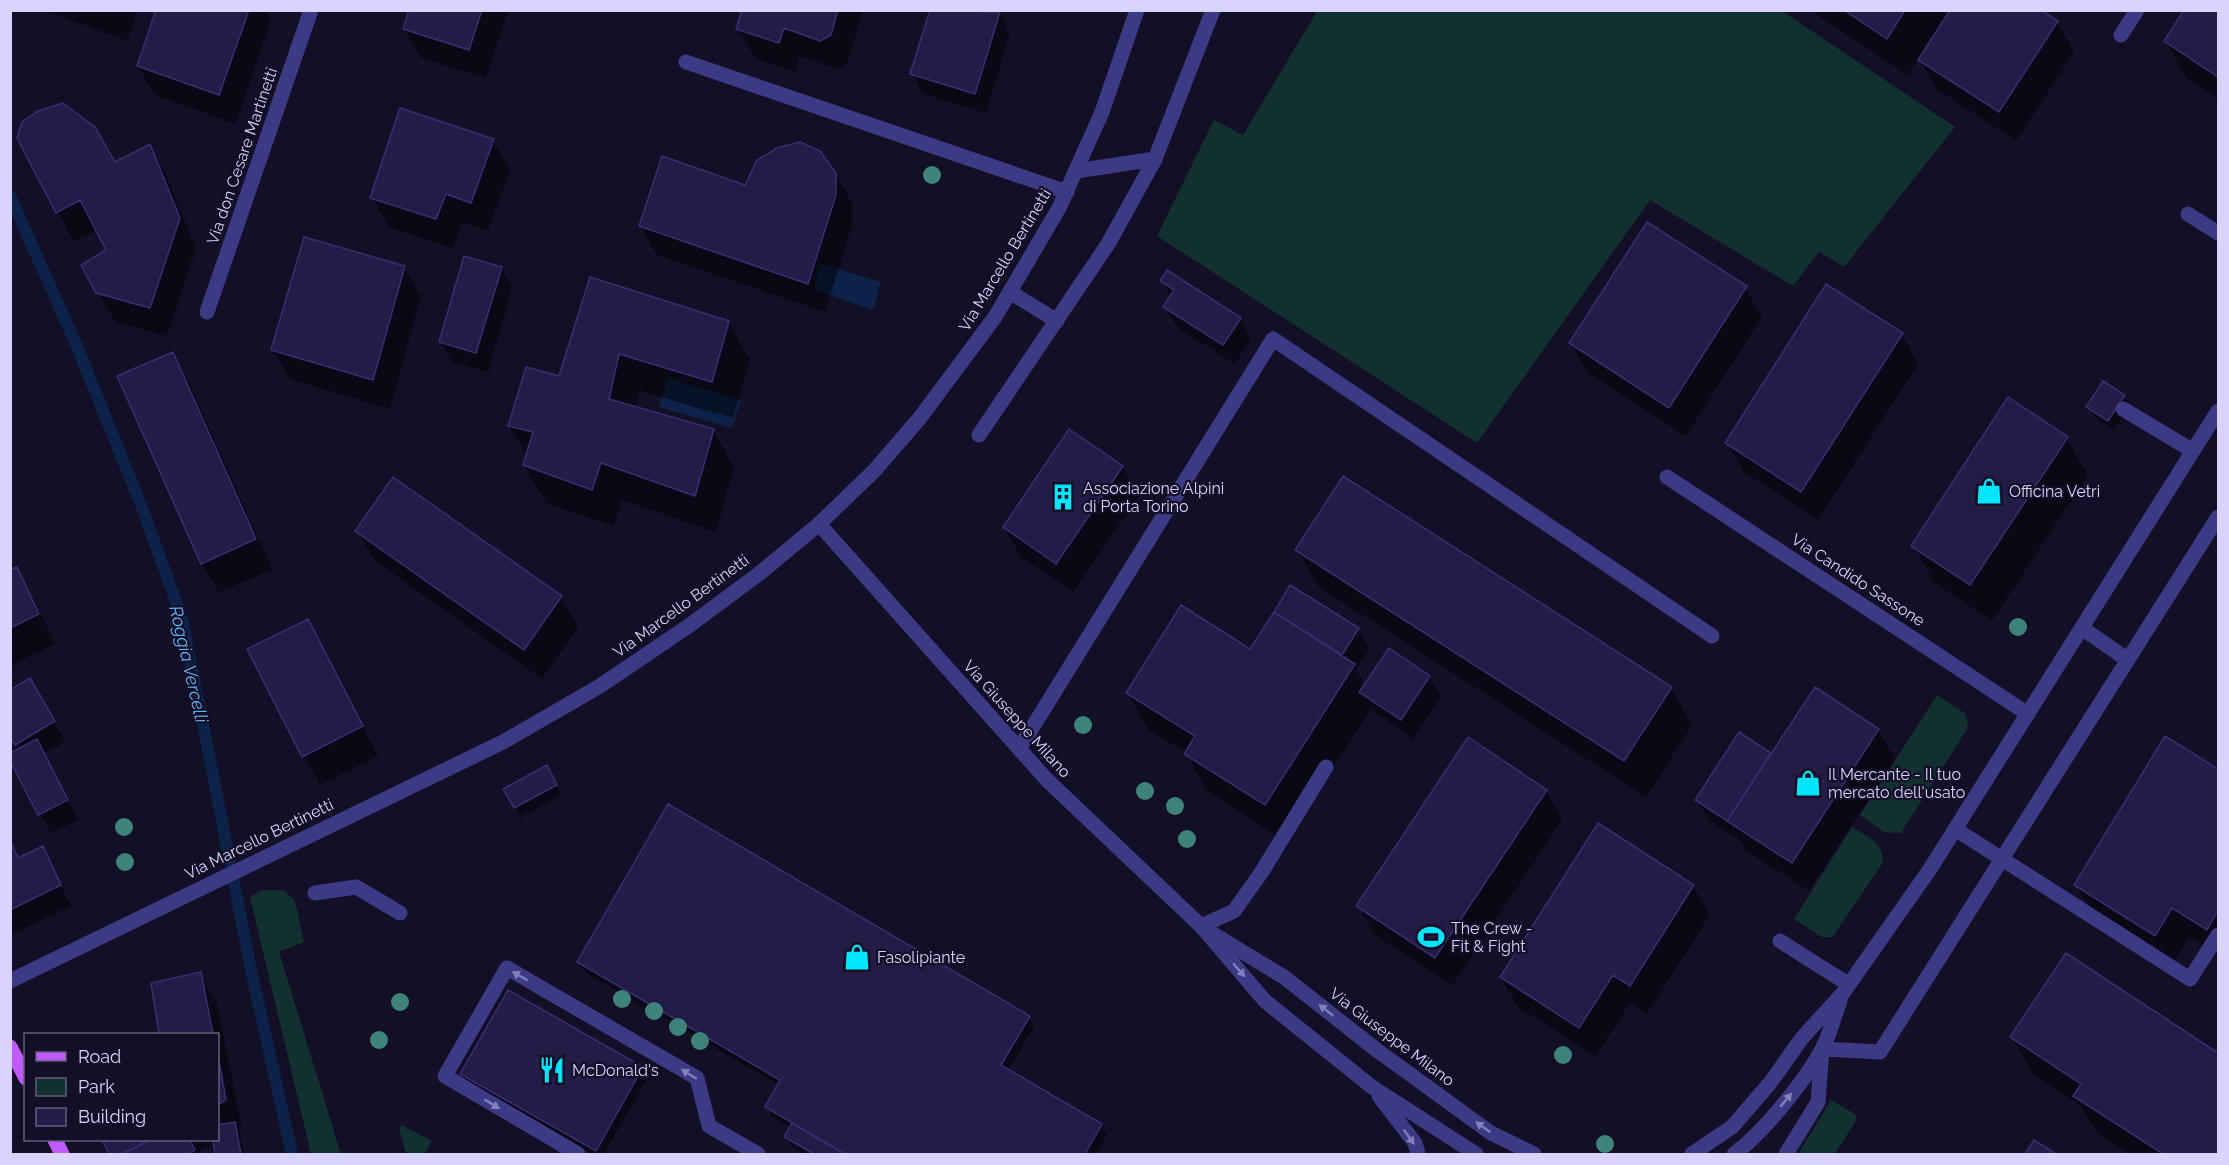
<svg xmlns="http://www.w3.org/2000/svg" width="2229" height="1165" font-family="Raleway,sans-serif">
	<style>
		.green { fill: #12302f }
		.water { fill: #0c2248 }
		.shadow { fill: #0007 }
		.lines { fill: none; stroke-linecap: round; stroke-linejoin: round }
		.stream { stroke: #0c2248; stroke-width: 12 }
		.building { fill: #241b47; stroke: #3b2d73; stroke-width: 1.5 }
		.minor { stroke: #3d3a85; stroke-width: 15 }
		.major { stroke: #c25bff; stroke-width: 15 }
		.tree { fill: #3d827b }
		.oneway { fill: #837fbc }
		.labels { text-anchor: middle; dominant-baseline: central; stroke-width: 4.5; stroke-linejoin: round; paint-order: stroke }
		.street-label { font-size: 16px; fill: #d9d4ff; stroke: #130f26 }
		.poi-label { font-size: 16px; fill: #d9d4ff; stroke: #130f26; text-anchor: start }
		.water-label { font-size: 18px; font-style: italic; fill: #62b6ff; stroke: #130f26 }
	</style>
	<rect width="100%" height="100%" fill="#130f26"/>
	<path class="green" d="M1317,11h465l173,116 -111,140 -25,-15 -26,34 -143,-86 -173,243 -320,-207 57,-116 29,15z
		M1937,695l29,19 2,14 -67,105 -17,-1 -24,-17z
		M1852,827c16,10 34,16 30,37l-44,65 -6,8h-10l-28,-18z
		M262,890h22l11,11 9,41 -25,10 62,202h-30l-61,-257z
		M1831,1100l24,14 2,5 -22,35h-37z
		M402,1125l30,16 -8,13h-18l-7,-26z"/>
	<path class="water" d="M821,264l60,18 -8,28 -60,-21z
		M668,378l73,22 -9,28 -73,-21z"/>
	<path class="shadow" d="M44,10h94l-11,31z
		M157,10h108l6,11 -35,103 -81,-29 -17,-29z
		M410,10h98l-22,68 -65,-20 -17,-29z
		M743,10h120l-16,54 -10,5 -37,-13 -4,16 -41,-14 -17,-29z
		M931,10h59l9,3 11,20 -24,80 -63,-19 -11,-20z
		M1810,10h229l18,13 17,29 -58,89 -79,-52 -18,-31 -11,17z
		M2186,10h32v89l-31,-20 -21,-38z
		M19,137l96,27 35,-18 16,29 30,73 -29,88 -52,-14 -32,-56 25,-15 -11,-21 -23,12z
		M493,141l17,29 -22,61 -25,-9 -10,26 -64,-21 -17,-30z
		M835,173l17,30v22l-27,87 -168,-57 -17,-29z
		M404,267l17,30 -31,112 -100,-30 -17,-29z
		M501,268l11,20 -24,84 -36,-10 -11,-20z
		M591,279l137,43 22,38 -17,58 -93,-27 -4,17 77,22 21,38 -18,64 -94,-32 -8,26 -68,-23 -22,-38 3,-9 -18,-30 51,-48z
		M1162,281l78,38 11,20 -16,25 -58,-37 -12,-20 6,-10z
		M1745,288l17,29 -76,119 -98,-63 -17,-30z
		M1902,335l16,29 -100,156 -74,-48 -17,-29z
		M172,354l17,29 83,186 -53,24 -17,-29z
		M2124,396l6,10 -16,24 -20,-14 -6,-9z
		M2066,438l22,37 -96,146 -57,-38 -22,-37z
		M1122,467l17,29 -66,96 -52,-35 -17,-30z
		M393,480l168,117 17,30 -36,52 -168,-119 -17,-29z
		M1297,550l374,138 21,37 -46,72 -327,-210z
		M16,569l17,29 22,46 -45,22v-94z
		M1275,613l83,16 11,20 -13,21 9,15 64,-8 12,20 -28,42 -42,-30 -85,133 -79,-51 -21,-38 -37,-23 -21,-37 122,-41z
		M308,621l70,135 -58,29 -71,-135z
		M30,680l35,62 -21,12 34,66 -27,14 -41,-77 10,-7 -10,-16v-48l3,4z
		M1878,730l17,29 -86,132 -63,-41 -5,-9 -33,-21 -11,-20 42,-66 32,22z
		M2165,738l53,33v183l-29,-17 -16,27 -80,-50 -17,-29z
		M546,767l15,28 -40,22 -16,-27z
		M1546,791l16,29 -110,166 -77,-51 -17,-29z
		M10,839l10,20 22,-11 29,58 -61,29z
		M1693,886l17,29 -63,99 -17,-11 -34,53 -78,-49 -17,-30z
		M2066,955l152,100v99h-88l-33,-21 -16,-27 -47,-31 -22,-38z
		M579,962l450,55 5,10 -26,44 93,54 6,10 -12,19h-290l-13,-7 -6,-10 5,-9 -19,-11 -5,-10 12,-22 -195,-113z
		M200,974l17,29 25,127 -3,1 5,23h-27l-2,-10 -18,9 1,1h-87l-7,-14h114v-106h-57l-9,-50z
		M642,1068l6,9 -44,77h-11l-125,-70 -6,-10z"/>
	<g class="lines">
		<path class="stream" d="M10,196l66,148 65,161 41,113 71,361 39,175"/>
	</g>
	<path class="building" d="M156,10h93l-30,85 -82,-29z
		M409,10h73l-13,40 -66,-21z
		M742,10h96l-7,25 -11,6 -36,-13 -5,15 -43,-14z
		M930,10l70,2 -25,82 -65,-20z
		M1844,10h61l-18,29z
		M1950,10h91l17,11 -59,91 -81,-52z
		M2184,10h34v67l-54,-36z
		M63,103l32,24 20,35 35,-18 30,74 -30,90 -54,-15 -15,-28 25,-15 -26,-50 -24,13 -39,-75 5,-16 16,-11z
		M400,108l94,31 -23,64 -25,-9 -10,25 -66,-21z
		M800,142l20,9 16,22v22l-28,89 -169,-58 23,-70 83,29 12,-25 20,-12z
		M1647,222l100,64 -78,122 -100,-65z
		M304,237l101,29 -32,114 -102,-30z
		M464,256l38,11 -26,86 -37,-11z
		M1167,270l74,48 -18,27 -60,-38 11,-17 -14,-9z
		M590,277l139,44 -17,61 -93,-28 -10,45 105,30 -19,67 -94,-33 -9,27 -69,-25 10,-33 -25,-6 18,-59 33,9z
		M1826,284l77,49 -102,159 -76,-49z
		M173,352l83,187 -55,25 -84,-188z
		M2103,381l22,14 -17,26 -22,-14z
		M2008,397l60,40 -98,148 -59,-39z
		M1069,429l54,37 -67,98 -53,-37z
		M1343,476l329,211 -48,74 -329,-211z
		M393,477l169,119 -38,54 -169,-119z
		M17,567l22,47 -29,14v-58z
		M1290,585l69,43 -17,27 -68,-43z
		M1181,605l69,44 24,-37 81,52 -90,141 -81,-51 11,-18 -69,-43z
		M308,619l55,107 -61,31 -55,-108z
		M1389,648l41,28 -29,44 -42,-28z
		M30,678l25,43 -40,24 -5,-8v-47z
		M1815,687l64,42 -87,134 -65,-42z
		M1739,732l32,21 -44,68 -32,-21z
		M2165,736l53,33v141l-11,20 -35,-22 -17,28 -81,-51z
		M1468,737l79,53 -112,168 -79,-52z
		M37,739l31,61 -30,15 -28,-54v-8z
		M547,765l10,20 -43,23 -11,-19z
		M668,804l362,212 -29,49 101,59 -17,30h-240l-80,-47 15,-27 -203,-118z
		M1598,823l96,62 -64,101 -17,-11 -34,53 -79,-51z
		M10,840l8,18 25,-12 18,39 -51,25z
		M2066,953l152,100v101h-55l-90,-58 8,-12 -71,-47z
		M201,972l12,62h-54l-8,-51z
		M508,990l135,77 -47,84 -136,-77z
		M218,1055l8,45 -8,5z
		M235,1122l6,32h-26l-2,-14h5v-15z
		M792,1123l25,15 28,16h-31l-30,-17z
		M102,1140h48l-28,14h-13z
		M150,1140h40l5,10 -6,4h-67z
		M2034,1140l22,14h-31z"/>
	<g class="lines">
		<path class="minor" d="M2121,35l16,-25
			M686,62l381,130
			M1076,171l79,-12 58,-149
			M2188,214l30,19
			M1010,292l47,29
			M207,312l104,-302
			M2123,409l70,42
			M979,435l129,-191 47,-85
			M1667,477l361,237
			M819,524l228,256 154,146 64,75 107,86 104,67
			M2082,628l46,32
			M1019,749l254,-410 439,297
			M1955,829l235,150 28,-44
			M315,893l41,-6 44,26
			M1201,926l33,-15 27,-38 65,-106
			M1213,934l71,43 94,74 113,82 43,21
			M1780,941l68,43
			M10,981l493,-239 97,-56 90,-61 70,-52 59,-49 55,-53 45,-52 76,-102 64,-109 43,-96 35,-102
			M1379,1096l36,47 3,11
			M578,1154l-133,-78 62,-108 190,110 12,48 49,28
			M1692,1154l40,-27 38,-44 32,-45 41,-45 87,-124 288,-458
			M1734,1154c28,-20 72,-74 88,-105 8,-15 12,-32 18,-48
			M1786,1154l32,-52 4,-53 58,3 338,-535"/>
		<path class="major" d="M10,1047l16,31
			M55,1140l7,14"/>
	</g>
	<g class="tree">
		<circle cx="932" cy="175" r="9"/>
		<circle cx="2018" cy="627" r="9"/>
		<circle cx="1083" cy="725" r="9"/>
		<circle cx="1145" cy="791" r="9"/>
		<circle cx="1175" cy="806" r="9"/>
		<circle cx="124" cy="827" r="9"/>
		<circle cx="1187" cy="839" r="9"/>
		<circle cx="125" cy="862" r="9"/>
		<circle cx="622" cy="999" r="9"/>
		<circle cx="400" cy="1002" r="9"/>
		<circle cx="654" cy="1011" r="9"/>
		<circle cx="678" cy="1027" r="9"/>
		<circle cx="379" cy="1040" r="9"/>
		<circle cx="700" cy="1041" r="9"/>
		<circle cx="1563" cy="1055" r="9"/>
		<circle cx="1605" cy="1144" r="9"/>
	</g>
	<defs><path id="oneway-solid" d="M-6-.8H1V-3.2L6.5 0L1 3.2V.8H-6Z" transform="scale(1.5)"/></defs>
	<g class="oneway">
		<use href="#oneway-solid" transform="translate(1239 970) rotate(49)"/>
		<use href="#oneway-solid" transform="translate(520 976) rotate(-150)"/>
		<use href="#oneway-solid" transform="translate(1326 1010) rotate(-142)"/>
		<use href="#oneway-solid" transform="translate(689 1074) rotate(-148)"/>
		<use href="#oneway-solid" transform="translate(1786 1100) rotate(-50)"/>
		<use href="#oneway-solid" transform="translate(492 1104) rotate(31)"/>
		<use href="#oneway-solid" transform="translate(1483 1127) rotate(-144)"/>
		<use href="#oneway-solid" transform="translate(1409 1137) rotate(55)"/>
	</g>
	<defs>
		<g id="shop-bare" transform="scale(2.07)"><path d="M-5-2.5h2.3a2.7 3.5 0 0 1 5.4 0H5L5.5 6h-11ZM-1.5-2.5h3a1.5 2.3 0 0 0-3 0Z" fill="#00e5ff" stroke="#130f26" stroke-width="2.5" paint-order="stroke"/></g>
		<g id="building-bare" transform="scale(2.07)"><path d="M-4-6H4V6H1V3H-1V6H-4ZM-2.5-4.3h1.7v1.8h-1.7ZM.8-4.3h1.7v1.8H.8ZM-2.5-1h1.7V.8h-1.7ZM.8-1h1.7V.8H.8Z" fill="#00e5ff" stroke="#130f26" stroke-width="2.5" paint-order="stroke"/></g>
		<g id="stadium-bare" transform="scale(2.07)"><path d="M0-5a6.5 5 0 1 0 0 10a6.5 5 0 1 0 0-10ZM-3.5-1.8h7v3.6h-7Z" fill="#00e5ff" stroke="#130f26" stroke-width="2.5" paint-order="stroke"/></g>
		<g id="restaurant-bare" transform="scale(2.07)"><path d="M-5-6h1v4h1v-4h1v4h1v-4h1v5L-1.5 .5V6h-2V.5L-5-1ZM5-6V6H3V1.5H1.5Q1.5-4 5-6Z" fill="#00e5ff" stroke="#130f26" stroke-width="2.5" paint-order="stroke"/></g>
	</defs>
	<g fill-rule="evenodd">
		<use href="#shop-bare" x="1989" y="491"/>
		<use href="#building-bare" x="1063" y="497"/>
		<use href="#shop-bare" x="1808" y="783"/>
		<use href="#stadium-bare" x="1431" y="937"/>
		<use href="#shop-bare" x="857" y="957"/>
		<use href="#restaurant-bare" x="552" y="1070"/>
	</g>
	<g class="labels">
		<g class="street-label">
			<text transform="translate(242 156) rotate(-71)">Via don Cesare Martinetti</text>
			<text transform="translate(1005 260) rotate(-59)">Via Marcello Bertinetti</text>
			<text transform="translate(1858 580) rotate(33)">Via Candido Sassone</text>
			<text transform="translate(681 606) rotate(-36)">Via Marcello Bertinetti</text>
			<text transform="translate(1017 719) rotate(48)">Via Giuseppe Milano</text>
			<text transform="translate(259 839) rotate(-26)">Via Marcello Bertinetti</text>
			<text transform="translate(1392 1037) rotate(37)">Via Giuseppe Milano</text>
		</g>
		<g class="poi-label">
			<text x="1083" y="488">Associazione Alpini<tspan x="1083" dy="18">di Porta Torino</tspan></text>
			<text x="2009" y="491">Officina Vetri</text>
			<text x="1828" y="774">Il Mercante - Il tuo<tspan x="1828" dy="18">mercato dell'usato</tspan></text>
			<text x="1451" y="928">The Crew -<tspan x="1451" dy="18">Fit &amp; Fight</tspan></text>
			<text x="877" y="957">Fasolipiante</text>
			<text x="572" y="1070">McDonald's</text>
		</g>
		<g class="water-label">
			<text transform="translate(189 664) rotate(77)">Roggia Vercelli</text>
		</g>
	</g>
	<rect width="2229" height="1165" fill="none" stroke="#d9d4ff" stroke-width="24"/>
	<rect x="24" y="1033" width="195" height="108" fill="#130f26" stroke="#625e7d" stroke-width="1.5"/>
	<rect x="36" y="1052" width="30" height="9" fill="#c25bff" stroke="#625e7d" stroke-width="1.5"/>
	<text x="78" y="1063" font-size="18" fill="#d9d4ff">Road</text>
	<rect x="36" y="1078" width="30" height="18" fill="#12302f" stroke="#625e7d" stroke-width="1.5"/>
	<text x="78" y="1093" font-size="18" fill="#d9d4ff">Park</text>
	<rect x="36" y="1108" width="30" height="18" fill="#241b47" stroke="#625e7d" stroke-width="1.5"/>
	<text x="78" y="1123" font-size="18" fill="#d9d4ff">Building</text>
</svg>
